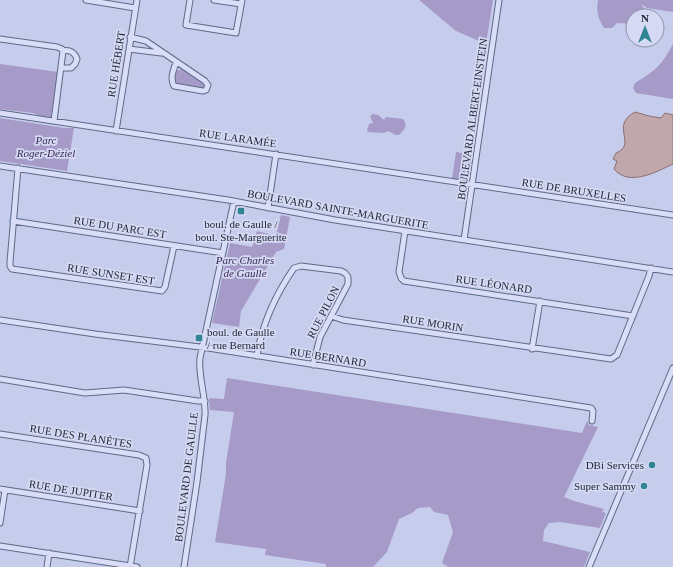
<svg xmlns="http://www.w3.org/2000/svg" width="673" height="567" font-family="'Times New Roman',serif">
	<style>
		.green { fill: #a69ac9 }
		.water { fill: #bfa7ab; stroke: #8d6e72 }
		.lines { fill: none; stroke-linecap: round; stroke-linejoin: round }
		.minor-casing { stroke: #5d6a86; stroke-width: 7 }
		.minor { stroke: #d9ddf7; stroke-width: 5 }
		.poi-dot { fill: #318491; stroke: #d5d9f3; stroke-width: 1.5 }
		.labels { text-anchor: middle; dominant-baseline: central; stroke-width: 3.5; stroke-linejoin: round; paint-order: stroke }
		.street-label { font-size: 11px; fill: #202837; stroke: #d5d9f3 }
		.park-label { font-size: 11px; font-style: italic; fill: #382852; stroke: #d5d9f3 }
		.poi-label { font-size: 11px; fill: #202837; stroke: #d5d9f3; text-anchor: end }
	</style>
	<rect width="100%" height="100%" fill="#c6cceb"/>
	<path class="green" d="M419,0h74l-7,44 -30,-13z
		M598,0h75v12l-26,-4 -6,-4 4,6 1,6h-13v8l-16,-1 -5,5h-8c-6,-9 -8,-17 -6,-28z
		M673,44v55l-37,-6 -3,-5 2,-5c20,-12 27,-18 38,-39z
		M0,64l58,8 -7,45 -11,-1 -7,-3 -33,-4z
		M181,69l23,15v4l-29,-5 1,-12z
		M373,114l5,1 6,5 2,-3 17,2c5,7 2,10 -4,16h-4l-6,-4 -6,2 -15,-1 -1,-2 2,-6 4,-1 -3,-7z
		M0,118l64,10h10l-7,43 -67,-10z
		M456,152l16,3 -3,22 -6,4 -11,-2z
		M281,215l9,2 -6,32 -8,3 -35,59 -2,16 -27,-4 18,-80 22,4 5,-16 19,5z
		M227,378l355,55 5,-12 2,4 9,2 -34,70 10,4 30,8 -2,3 4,1 -6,15 -40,-6 -11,1 -5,7 -1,11 47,11 -6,15h-136l-6,-4 11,-31 -5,-17 -14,-3 -4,-5 -12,1 -6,5 -13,6 -12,33 -14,15h-47v-3l-61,-9 1,-6 -51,-7 11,-68v-11l8,-51 -24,-2 -1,-12 15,1z"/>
	<path class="water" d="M635,112l14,4 12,2 4,-5 8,2v49c-17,8 -44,23 -59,5l3,-8 -4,-2 3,-6c22,-9 -7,-27 19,-41z"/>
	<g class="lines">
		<g class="minor-casing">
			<path id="minor" d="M86,0l49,8
				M190,0l-4,25 50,8 6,-33
				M214,0l27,4
				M130,37l16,4 59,40 3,4 -2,5 -3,1 -29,-5c-4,-7 -1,-18 3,-24
				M0,39l57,8 5,2 1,2c7,-2 12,2 14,8l-2,5 -4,4h-9
				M129,49l32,4
				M0,113l673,102
				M54,121l9,-70
				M116,131l21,-131
				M0,166l228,34 107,20 338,52
				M18,168l-8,94v4l2,3 150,22 3,-4 9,-41
				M268,208l8,-54
				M13,221l210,32
				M405,231l-6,41 2,6 3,3 229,35
				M464,240l35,-240
				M331,316l12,4 268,39 6,-4 32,-79 2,-8
				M0,320l95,14 113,14 383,60 2,3 -1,10
				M532,349l8,-48
				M257,356c5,-32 19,-62 37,-88l7,-2 40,5 4,2 3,4v7l-28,53 -7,28
				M0,379l85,14 39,-3 74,11h7
				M0,434l139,21 7,3 1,7 -17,102
				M0,489l140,22
				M0,523l5,-33
				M0,546l137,21
				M47,567l2,-14
				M184,567l13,-85 8,-67c1,-19 -7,-38 -5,-57l34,-157
				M589,567l84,-199"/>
		</g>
		<use href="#minor" class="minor"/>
	</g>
	<g class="poi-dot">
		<rect x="237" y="207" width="8" height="8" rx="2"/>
		<rect x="195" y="334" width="8" height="8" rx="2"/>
		<circle cx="652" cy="465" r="4"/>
		<circle cx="644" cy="486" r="4"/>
	</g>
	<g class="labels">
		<g class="street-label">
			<text transform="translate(116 64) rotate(-81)">RUE HÉBERT</text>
			<text transform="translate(472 119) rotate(-82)">BOULEVARD ALBERT-EINSTEIN</text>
			<text transform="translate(238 138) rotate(8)">RUE LARAMÉE</text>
			<text transform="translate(574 190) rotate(9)">RUE DE BRUXELLES</text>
			<text transform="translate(338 209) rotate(10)">BOULEVARD SAINTE-MARGUERITE</text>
			<text transform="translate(120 227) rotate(9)">RUE DU PARC EST</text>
			<text transform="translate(111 274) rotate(9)">RUE SUNSET EST</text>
			<text transform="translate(494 284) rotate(8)">RUE LÉONARD</text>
			<text transform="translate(323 312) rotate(-63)">RUE PILON</text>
			<text transform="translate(433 323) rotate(9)">RUE MORIN</text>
			<text transform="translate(328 357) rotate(9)">RUE BERNARD</text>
			<text transform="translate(81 436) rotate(9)">RUE DES PLANÈTES</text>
			<text transform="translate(186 477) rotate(-83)">BOULEVARD DE GAULLE</text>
			<text transform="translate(71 490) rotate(9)">RUE DE JUPITER</text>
		</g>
		<g class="park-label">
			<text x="46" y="140">Parc<tspan x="46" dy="13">Roger-Déziel</tspan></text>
			<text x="245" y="260">Parc Charles<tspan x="245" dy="13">de Gaulle</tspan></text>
		</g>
		<g class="poi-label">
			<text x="241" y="224" text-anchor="middle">boul. de Gaulle /<tspan x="241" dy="13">boul. Ste-Marguerite</tspan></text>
			<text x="207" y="332" text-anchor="start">boul. de Gaulle<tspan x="207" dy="13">/ rue Bernard</tspan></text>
			<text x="644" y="465">DBi Services</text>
			<text x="636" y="486">Super Sammy</text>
		</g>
	</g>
	<g transform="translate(645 28)"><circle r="19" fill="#d5d9f3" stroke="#8d92a8"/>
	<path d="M0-3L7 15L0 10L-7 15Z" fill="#318491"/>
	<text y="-6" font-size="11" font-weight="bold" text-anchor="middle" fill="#202837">N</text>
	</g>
</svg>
